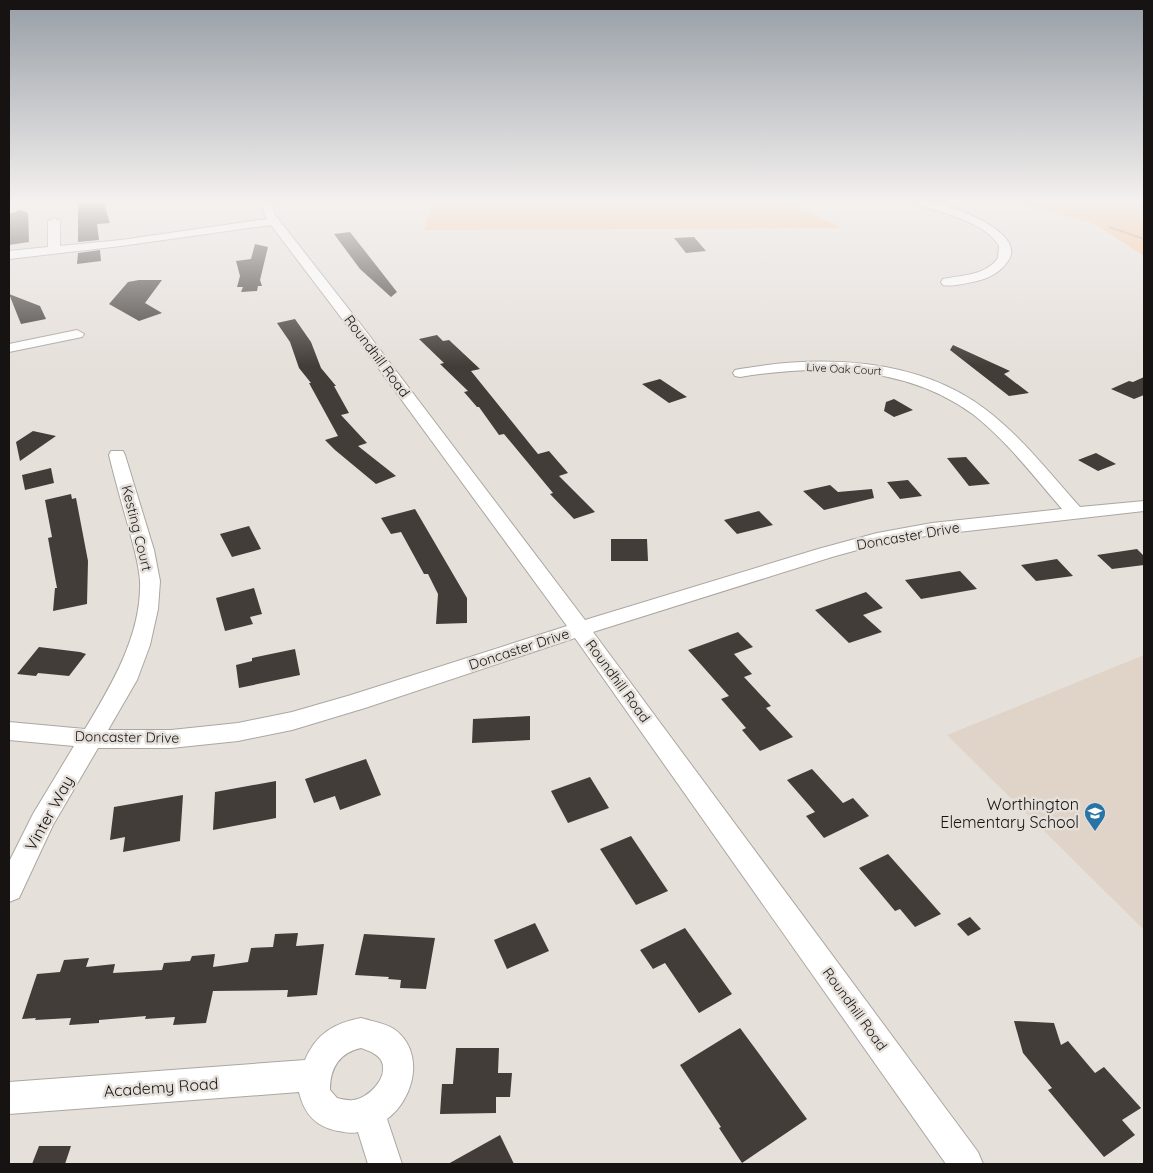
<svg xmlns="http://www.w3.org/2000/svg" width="1153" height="1173" font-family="Quicksand,sans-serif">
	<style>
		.built { fill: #e0d4c9 }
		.green { fill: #fbc18f }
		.building { fill: #423d39 }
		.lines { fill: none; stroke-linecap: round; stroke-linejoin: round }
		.street-casing { stroke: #aca6a1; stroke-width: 2 }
		.path { stroke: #7d7976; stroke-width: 2; stroke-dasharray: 1 1; stroke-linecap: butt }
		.street { fill: #fff; fill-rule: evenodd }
		.labels { text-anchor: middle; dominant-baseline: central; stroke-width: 5; stroke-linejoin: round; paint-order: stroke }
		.far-street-label { font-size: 11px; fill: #161312; stroke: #e6e0db }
		.street-label { font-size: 14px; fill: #161312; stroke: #e6e0db }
		.near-poi-label { font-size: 16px; fill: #161312; stroke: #e6e0db; text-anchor: end }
		.near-street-label { font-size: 16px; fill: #161312; stroke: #e6e0db }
	</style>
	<rect width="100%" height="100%" fill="#e6e0db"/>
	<path class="built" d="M1144,655v275l-197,-195z"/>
	<path class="green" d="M433,202h352l58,26 -419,2z
		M1017,202h127v54l-49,-32z"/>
	<path class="building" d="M78,202l26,1 6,20 -13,1 2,16 -21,2z
		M21,210l7,3 1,29 -20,3v-31z
		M350,232l47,60 -6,5 -31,-28 -26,-35z
		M694,237l12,14 -20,2 -12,-15z
		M255,244l13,3 -8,33 2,6h-4l-1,5 -16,1 2,-5h-6l3,-11 -4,-15 15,-2z
		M100,250l1,11 -24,3 1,-11z
		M139,280h23l-17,23 17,10 -23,8 -30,-17 19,-22z
		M9,294l31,12 6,13 -25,5z
		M295,319l16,23 10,26 15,18h-2l15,27 -8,2 26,28 -9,3 38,30 -20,8 -41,-34 -10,-10 13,-4 -29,-53h2l-12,-15 -9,-26 -13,-19z
		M437,335l6,6 6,-1 31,29 -9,2 67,83 11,-3 19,22 -9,3 36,36 -21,7 -24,-25 3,-1 -49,-59 -5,1 -20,-28h-2l-13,-15 4,-1 -28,-27 4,-1 -25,-24z
		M953,345l57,26 -6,3 25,19 -20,3 -59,-46z
		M1144,377v18l-10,4 -23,-10 18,-8 4,1z
		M660,379l27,18 -18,6 -27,-19z
		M894,399l19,11 -19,7 -10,-6 2,-9z
		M33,431l23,5 -36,25 -4,-19z
		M1096,453l20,11 -18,7 -20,-11z
		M966,457l24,27 -21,2 -22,-28z
		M51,468l3,15 -29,7 -3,-15z
		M908,480l14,16 -22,3 -13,-17z
		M830,485l8,7 34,-3 2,9 -50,12 -21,-19z
		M71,494l1,5 4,-1 12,63 -1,43 -34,7 2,-23h2l-9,-50 4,-1 -7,-37z
		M415,509l52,89v25l-31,1 2,-30 -10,-20h-4l-23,-42 -10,2 -10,-16z
		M759,511l14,14 -36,9 -13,-14z
		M249,526l12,23 -29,8 -12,-23z
		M611,539h36l1,22h-37z
		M1137,549l7,7v9l-32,4 -15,-14z
		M1057,559l16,17 -37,5 -15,-16z
		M960,571l17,18 -56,10 -16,-19z
		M254,588l8,26 -12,3 3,7 -28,7 -9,-33z
		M866,592l17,16 -20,7 19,17 -33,11 -34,-33z
		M738,632l15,15 -19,7 18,20 -8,3 27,29 -5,2 27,29 -33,14 -18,-21 4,-2 -25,-29 8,-3 -41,-46z
		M39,647l41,5 6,2 -17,22 -31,-3 -2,3 -19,-2z
		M295,649l5,26 -61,13 -3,-23 16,-4v-3z
		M530,716v24l-58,3 1,-24z
		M366,759l15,36 -41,15 -5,-14 -21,7 -9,-24z
		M812,769l31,34 10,-5 16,18 -45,22 -18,-22 9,-4 -28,-32z
		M590,777l19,31 -41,15 -17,-32z
		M276,781v37l-63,12 2,-38z
		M183,795l-3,46 -57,11 2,-15 -15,3 4,-33z
		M631,836l37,55 -32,14 -36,-56z
		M888,854l53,60 -26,13 -15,-18 -5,2 -36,-43z
		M970,917l11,12 -13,7 -11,-12z
		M535,923l14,28 -42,18 -13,-29z
		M685,928l47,66 -33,19 -34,-50 -12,6 -13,-19z
		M298,933l-2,13 28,-2 -7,51 -30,2 1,-7 -75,1 -7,32 -33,2 2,-8 -30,2 1,-3 -47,4v3l-30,2 2,-7 -36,2 1,-2 -14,1 15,-45 23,-2 4,-12 25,-2 -3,9 29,-3 -2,9 49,-3 2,-7 26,-2 2,-5 23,-2 -2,13 35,-5 3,-14 22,-1 2,-13z
		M364,934l71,4 -9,51 -26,-1 1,-8 -13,-1 1,-2 -34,-2z
		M1014,1021l40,2 7,22 7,-4 27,32 9,-6 37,41 -19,12 13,15 -31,22 -56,-67 4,-2 -29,-35z
		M740,1028l67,91 -65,44 -23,-35 2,-1 -41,-62z
		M456,1048h43l-1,25h14l-2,24h-14v16l-56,1 2,-30h11z
		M500,1135l14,29h-66z
		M39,1146h32l-6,18h-33z"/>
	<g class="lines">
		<g class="street-casing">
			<path id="street" d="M262,202h10l2,11 5,7 83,106 223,294 233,-71 59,-16 55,-10 130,-14c-28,-32 -54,-67 -88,-94 -67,-50 -156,-51 -234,-38l-5,-1 -2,-3 2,-3 5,-1c81,-14 176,-12 245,40 36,27 65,65 95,98l64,-6v10l-212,24 -53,9 -47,13 -239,75 385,520 5,12h-37l-371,-526 -210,70 -73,22 -54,11 -67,7h-73l-45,77 -34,73 -10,4v-40l24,-48 41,-68 -65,-6v-18l76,7c26,-43 57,-95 55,-148 -1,-17 -7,-36 -11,-52 -7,-25 -14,-49 -20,-74l2,-4h12l2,4 29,95 6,31 -2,28 -8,36 -13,35 -29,50h63l67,-7 54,-11 59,-17 216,-69 -215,-294 -81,-107 -150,21 -112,13v-8l39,-4v-26l6,-3 6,3v25l61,-6 146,-21 -3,-6z
				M914,202c5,0 10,-1 15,0 20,2 99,30 79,59 -7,11 -19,17 -31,20 -11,2 -24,6 -34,4l-2,-3 2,-3c19,-4 42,-3 55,-21l1,-12c-13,-24 -59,-34 -84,-42z
				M77,330l7,4 -2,3 -73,15v-8z
				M361,1018c10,3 24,5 33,11 32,23 20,70 -7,90l15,45h-34l-10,-32c-7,2 -13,0 -20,-1 -22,-4 -34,-17 -39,-39l-290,22v-32l296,-22c11,-26 29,-37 56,-42zM361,1048c8,3 15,5 20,12 9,17 -13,39 -28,40 -5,1 -11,-1 -16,-2l-7,-8c0,-22 9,-37 31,-42z"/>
		</g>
		<path class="path" d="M1109,227l35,12"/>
		<use href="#street" class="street"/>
	</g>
	<linearGradient id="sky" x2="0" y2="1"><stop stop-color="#979ea6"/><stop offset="0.55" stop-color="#f4f1ef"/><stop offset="1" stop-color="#f4f1ef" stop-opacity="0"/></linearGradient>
	<rect width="1153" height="366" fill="url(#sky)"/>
	<defs>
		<g id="school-pin" transform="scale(1.125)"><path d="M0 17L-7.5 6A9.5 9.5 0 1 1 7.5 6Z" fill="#2874a7" stroke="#e6e0db"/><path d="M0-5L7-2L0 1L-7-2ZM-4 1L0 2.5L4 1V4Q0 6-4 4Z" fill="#fff"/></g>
	</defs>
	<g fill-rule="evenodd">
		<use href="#school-pin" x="1095" y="813"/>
	</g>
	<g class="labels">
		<g class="far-street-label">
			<text transform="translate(844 369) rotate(3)">Live Oak Court</text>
		</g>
		<g class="street-label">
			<text transform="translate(377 356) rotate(53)">Roundhill Road</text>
			<text transform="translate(137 528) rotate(76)">Kesting Court</text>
			<text transform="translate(908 536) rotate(-10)">Doncaster Drive</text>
			<text transform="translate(519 649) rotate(-18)">Doncaster Drive</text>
			<text transform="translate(618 681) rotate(54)">Roundhill Road</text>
			<text transform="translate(127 737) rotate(1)">Doncaster Drive</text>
			<text transform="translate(855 1009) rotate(54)">Roundhill Road</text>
		</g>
		<g class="near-poi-label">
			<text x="1079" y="804">Worthington<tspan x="1079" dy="18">Elementary School</tspan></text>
		</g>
		<g class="near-street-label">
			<text transform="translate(49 813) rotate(-61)">Vinter Way</text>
			<text transform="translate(161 1087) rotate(-4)">Academy Road</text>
		</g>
	</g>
	<rect width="1153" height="1173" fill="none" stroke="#161312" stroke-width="20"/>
</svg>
